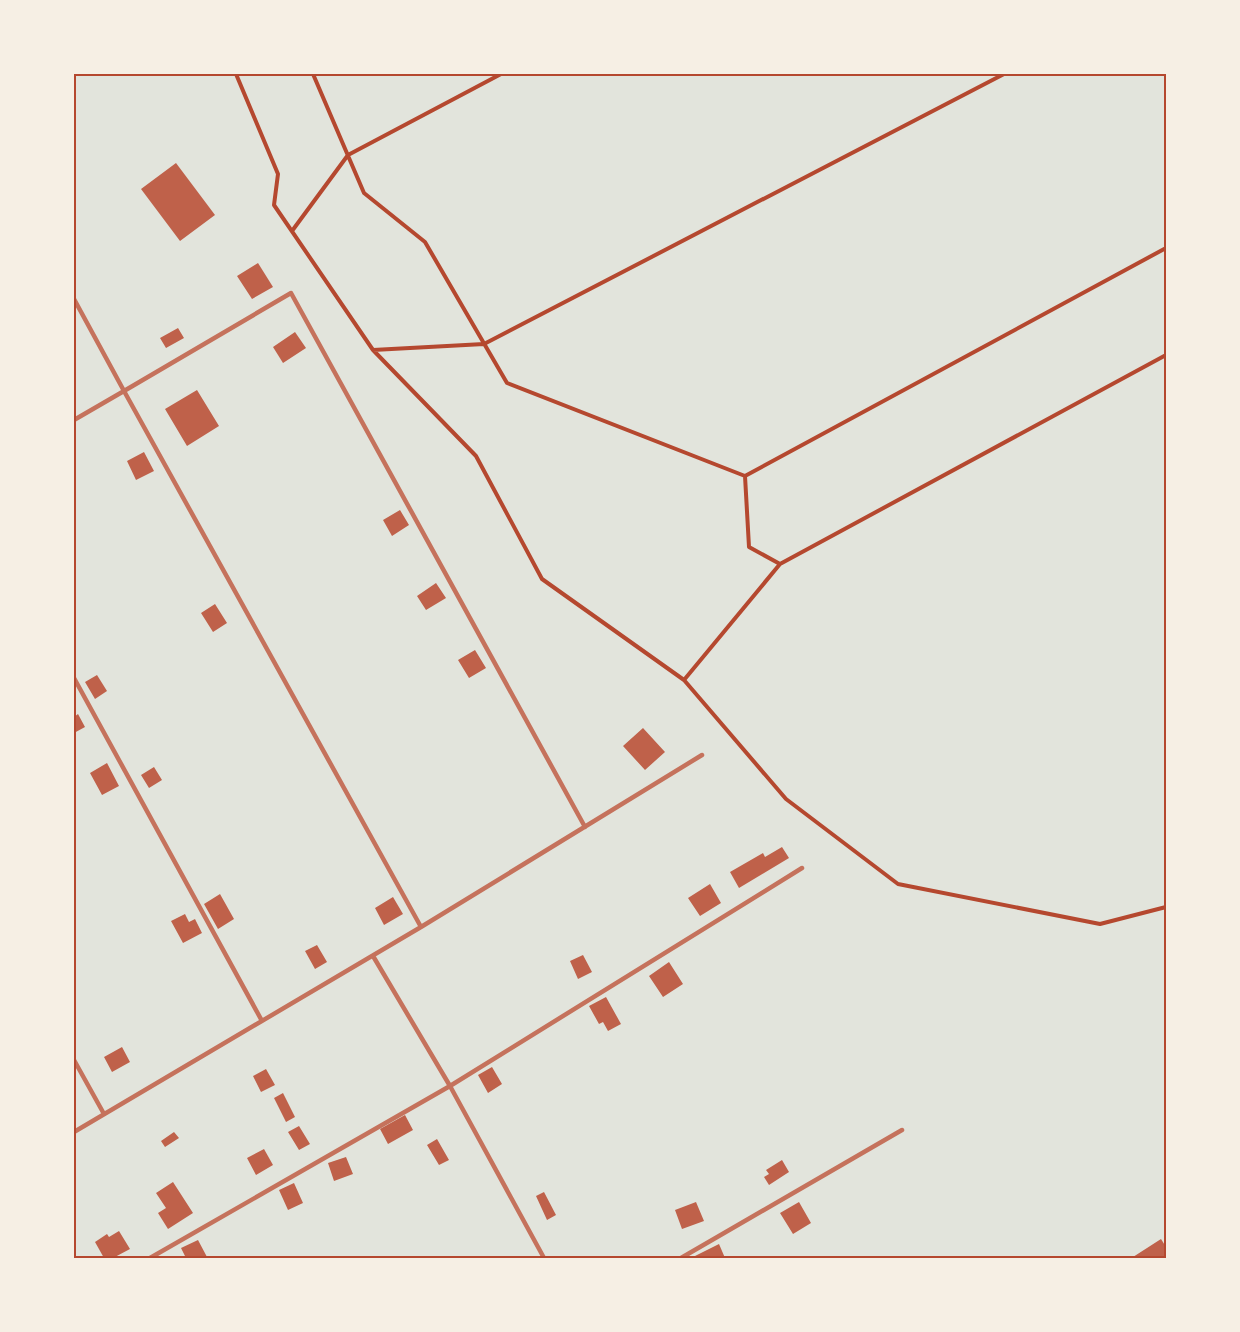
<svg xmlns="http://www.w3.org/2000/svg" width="1240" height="1332" font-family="Ubuntu,sans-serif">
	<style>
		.green { fill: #e2e4dc }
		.building { fill: #bf614a }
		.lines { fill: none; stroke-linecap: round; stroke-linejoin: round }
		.path { stroke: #b5482f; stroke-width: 4 }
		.service { stroke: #c5725c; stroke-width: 4.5 }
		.neatline { fill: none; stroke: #b5482f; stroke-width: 2 }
	</style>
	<rect width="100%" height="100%" fill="#f6efe4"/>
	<path class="green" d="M74,74h1092v1184h-1092z"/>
	<path class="building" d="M176,163l39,52 -35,26 -39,-52z
		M258,263l15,24 -21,12 -15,-23z
		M178,328l6,10 -18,10 -6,-10z
		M295,332l11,16 -23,15 -10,-16z
		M197,390l22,36 -32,20 -22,-37z
		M144,452l10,19 -18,9 -9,-19z
		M400,510l9,15 -17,11 -9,-16z
		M436,583l10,15 -20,12 -9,-14z
		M215,604l12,19 -14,9 -12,-19z
		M475,650l11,18 -17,10 -11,-18z
		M97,675l10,16 -12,8 -10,-17z
		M78,714l7,13 -11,6v-16z
		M643,728l22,24 -20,18 -22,-24z
		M107,763l12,23 -17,9 -12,-22z
		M154,767l8,13 -13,8 -8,-13z
		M782,847l7,11 -50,30 -9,-16 33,-19 2,4z
		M710,884l11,19 -21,13 -12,-18z
		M220,894l14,25 -16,10 -14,-25z
		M393,897l10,17 -19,11 -9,-17z
		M185,914l4,8 6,-3 7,14 -19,10 -12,-22z
		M317,945l10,17 -12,7 -10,-18z
		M583,955l9,17 -14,7 -8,-18z
		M669,962l14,22 -20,13 -14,-21z
		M606,997l15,27 -13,7 -5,-9 -4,2 -10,-18z
		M122,1047l8,15 -18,10 -8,-15z
		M492,1067l10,17 -14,9 -10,-18z
		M266,1069l9,16 -14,7 -8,-16z
		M283,1093l12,24 -9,5 -12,-24z
		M405,1115l8,15 -25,14 -8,-15z
		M299,1126l11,18 -11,6 -11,-18z
		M174,1132l5,6 -14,9 -4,-6z
		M437,1139l12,21 -10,5 -12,-20z
		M264,1149l9,16 -17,10 -9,-17z
		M346,1157l7,17 -19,7 -6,-18z
		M782,1160l7,12 -20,13 -5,-8 5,-3 -3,-4z
		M173,1182l20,31 -25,16 -10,-16 8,-5 -10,-15z
		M294,1183l9,20 -15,7 -9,-20z
		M544,1192l12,23 -9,5 -11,-24z
		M696,1202l8,19 -22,8 -7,-19z
		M799,1202l12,21 -18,11 -13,-21z
		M119,1231l11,18 -17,9h-9l-9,-16 12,-8 2,3z
		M1161,1239l5,8v11h-32l-1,-1z
		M198,1240l9,17 -4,1h-17l-5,-10z
		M719,1244l6,14h-29l-1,-2z"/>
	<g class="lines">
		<path class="path" d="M236,74l42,100 -4,31 99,145 103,106 66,123 142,101 102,119 112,85 202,40 66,-17
			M313,74l51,119 61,49 82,141 238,93 421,-228
			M292,231l56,-76 153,-81
			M373,350l111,-6 520,-270
			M745,476l4,71 31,17 386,-209
			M684,680l96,-116"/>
		<path class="service" d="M74,299l50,92 167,-98 294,534
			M74,420l50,-29 297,536 -347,205
			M74,678l188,343
			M421,927l281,-172
			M373,956l77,130 94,172
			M74,1060l30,54
			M150,1258l300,-172 352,-218
			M681,1258l221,-128"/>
	</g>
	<rect width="1240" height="1332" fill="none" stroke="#f6efe4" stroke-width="150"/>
	<rect x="75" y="75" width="1090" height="1182" class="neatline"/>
</svg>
